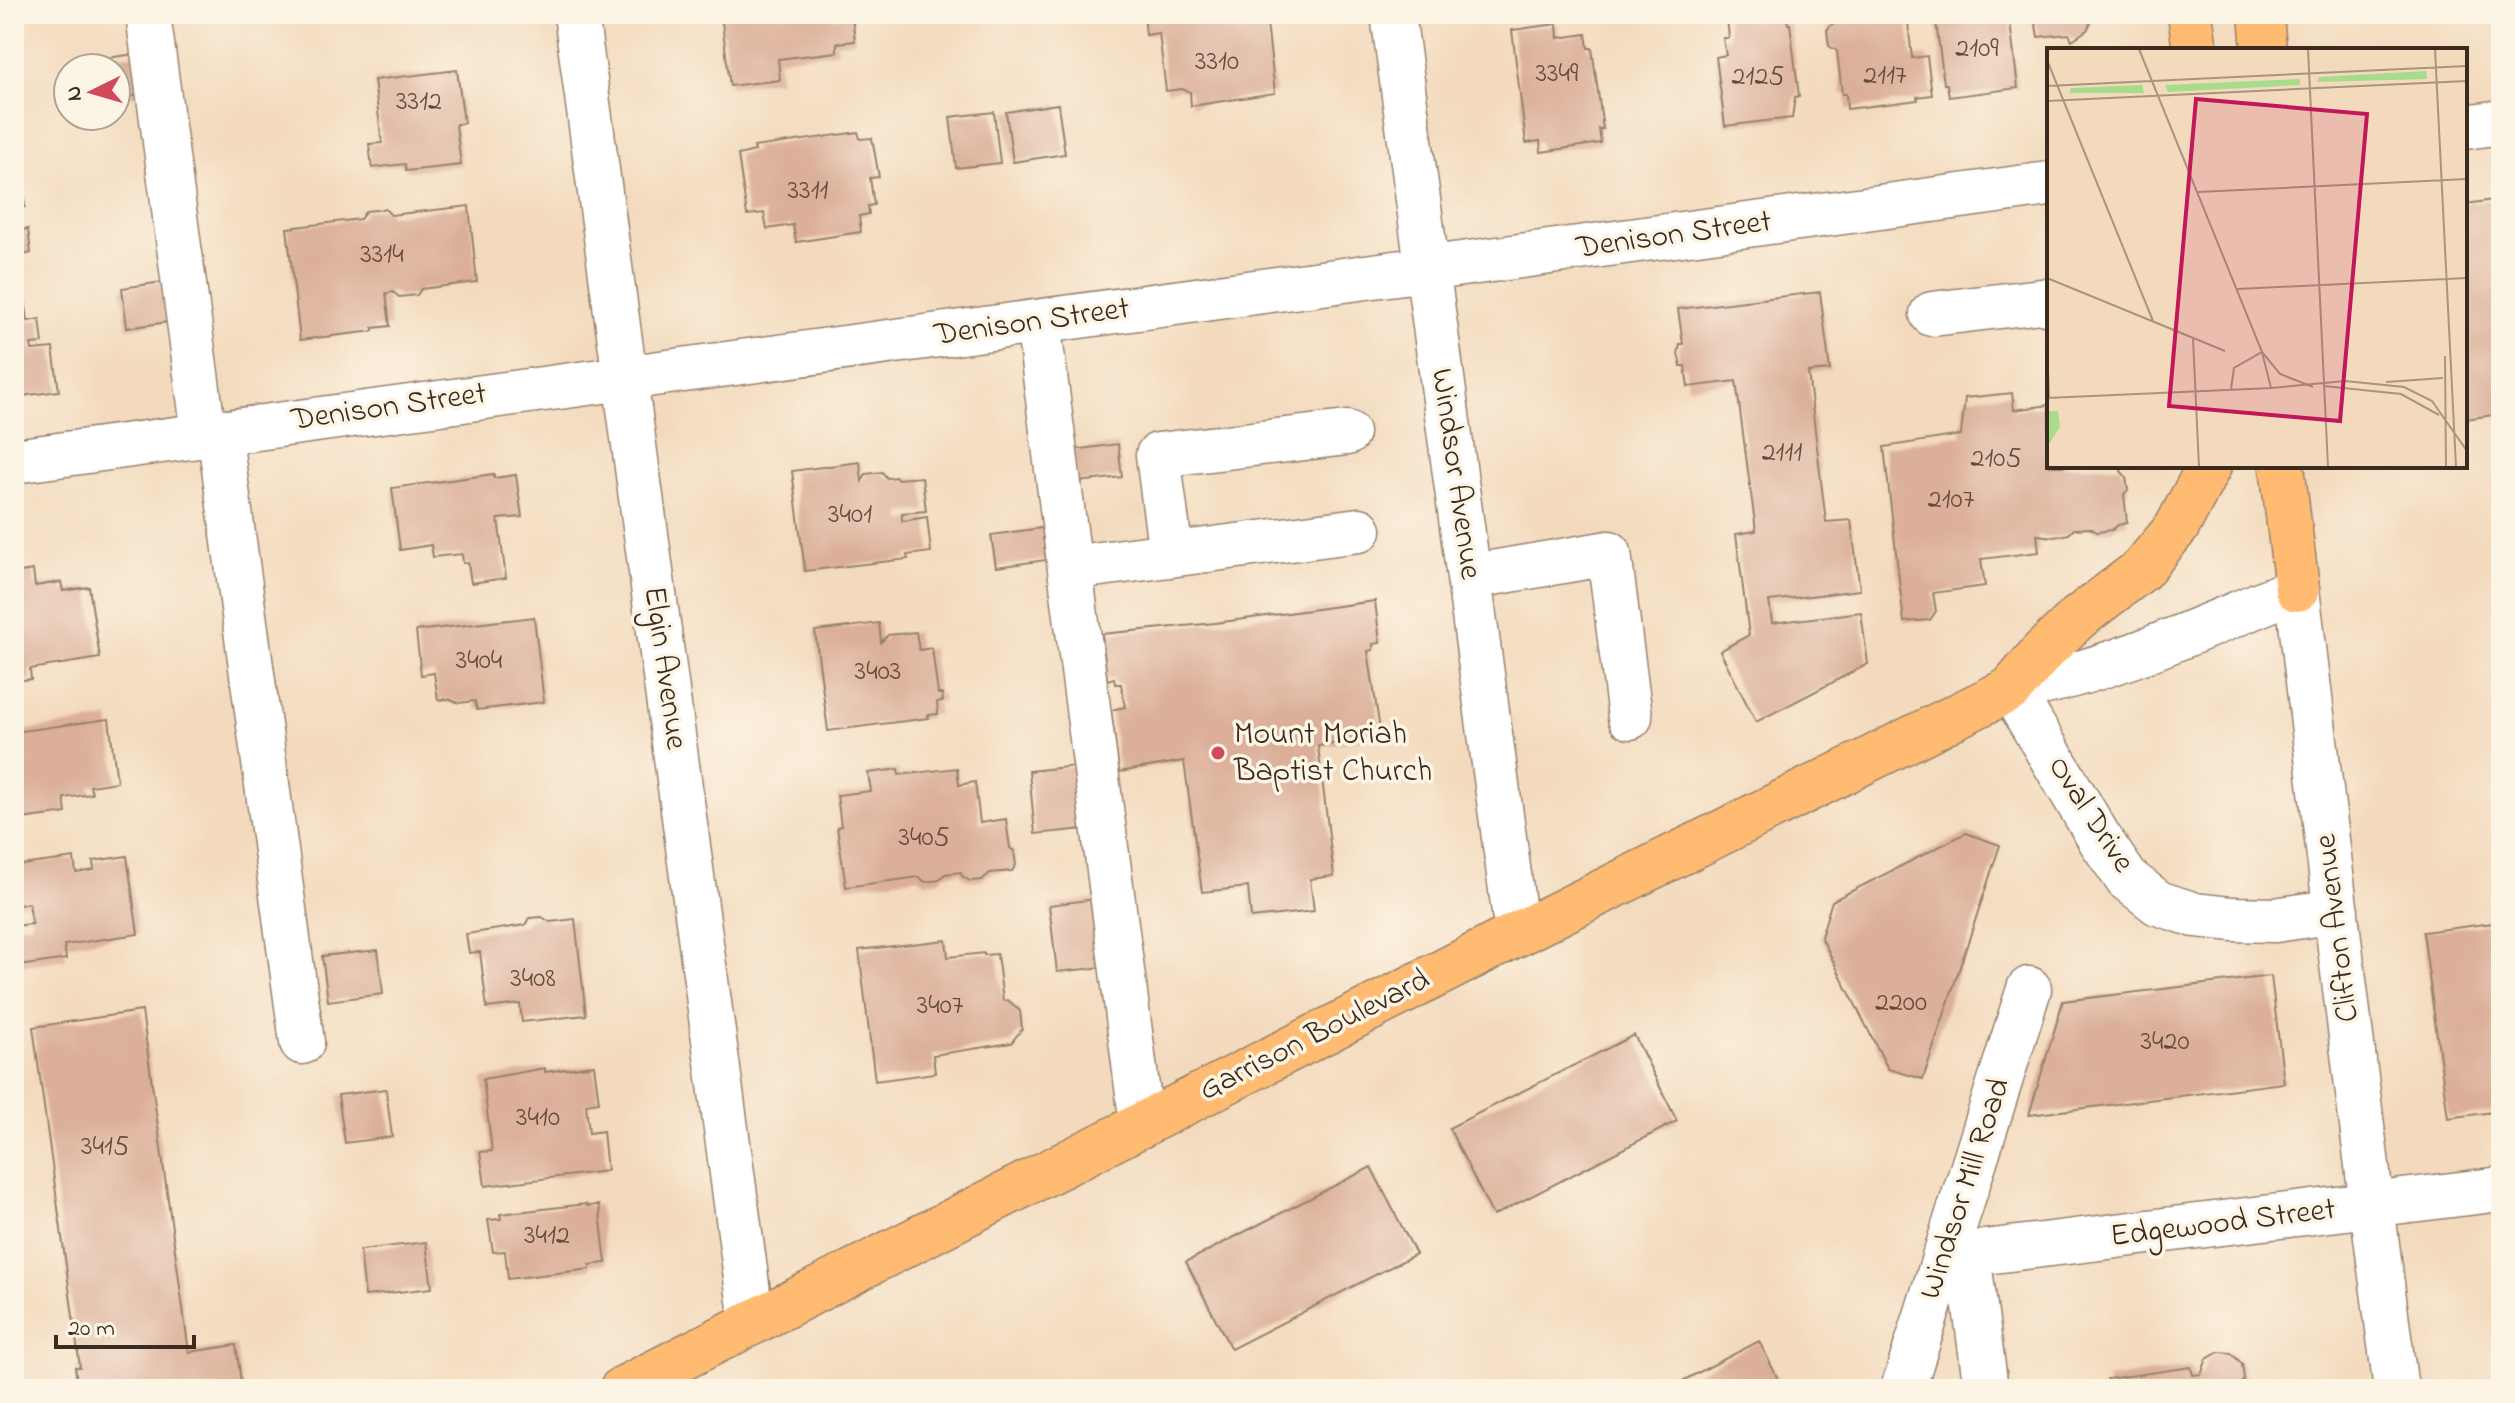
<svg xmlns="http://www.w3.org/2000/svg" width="2515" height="1403" font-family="'Indie Flower',sans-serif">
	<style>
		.building { fill: #dbaf99 }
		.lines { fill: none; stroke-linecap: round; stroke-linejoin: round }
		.minor-casing { stroke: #97826e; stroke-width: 47 }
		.major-casing { stroke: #97826e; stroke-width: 47 }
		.minor { stroke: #fff; stroke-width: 44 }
		.major { stroke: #febb71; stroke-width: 44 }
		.poi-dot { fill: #d1495b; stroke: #fcf5e5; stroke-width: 3 }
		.labels { text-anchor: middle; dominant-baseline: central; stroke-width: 7; stroke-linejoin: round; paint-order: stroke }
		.number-label { font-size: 28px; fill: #634b3d }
		.street-label { font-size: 32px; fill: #3b2a1e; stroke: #fcf5e5 }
		.poi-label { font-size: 32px; fill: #3b2a1e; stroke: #fcf5e5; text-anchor: start }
		.inset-road { fill: none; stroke: #a9947d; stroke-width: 2 }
		.view { fill: #c2185b; fill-opacity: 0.15; stroke: #c2185b; stroke-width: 4 }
		.inset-edge { fill: none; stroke: #3b2a1e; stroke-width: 4 }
	</style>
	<rect width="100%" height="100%" fill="#fcf5e5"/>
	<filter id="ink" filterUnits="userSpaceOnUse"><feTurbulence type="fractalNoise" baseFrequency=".0125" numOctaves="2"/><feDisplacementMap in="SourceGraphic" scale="16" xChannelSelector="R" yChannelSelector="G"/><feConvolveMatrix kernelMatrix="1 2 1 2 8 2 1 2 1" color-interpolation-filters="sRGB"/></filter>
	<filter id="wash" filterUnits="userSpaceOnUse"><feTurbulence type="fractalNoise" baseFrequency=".006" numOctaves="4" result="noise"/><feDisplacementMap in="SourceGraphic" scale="32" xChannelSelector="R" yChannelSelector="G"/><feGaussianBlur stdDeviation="1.8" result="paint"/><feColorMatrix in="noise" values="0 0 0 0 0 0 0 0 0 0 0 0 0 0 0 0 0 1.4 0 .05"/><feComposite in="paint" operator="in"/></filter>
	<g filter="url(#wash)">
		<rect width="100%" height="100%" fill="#f3dabd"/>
		<g id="blocks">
			<path class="building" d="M721,14h111l1,4 19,-2 3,25 -18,2v9l-59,7 2,21 -50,6z
				M1144,14h122l9,79 -84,13 -1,-14 -8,-3 -16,2 -7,-58 -13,2z
				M1744,14h42l2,10h2l9,72 -4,1 -3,21 -67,8 -9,-69 10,-2 -3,-17h6l-2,-21z
				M1834,14h73l5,44 15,-2 5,39 -15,2 1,3 -71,9 -1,-15h-4l-5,-43 -8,-5 -2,-16 8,-9z
				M1935,14h74l9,74 -69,9 -2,-13h-3z
				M2034,14h59v4l-6,12 -15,10 -3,-6 -31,3z
				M1557,24l1,14 28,-4 2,14h4l11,81h-4l2,14 -60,9 -1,-11 -14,2 -14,-113z
				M135,54l5,41 -24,3v-30h-22l-1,-8z
				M457,70l7,53 -8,1 5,41 -55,6 -1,-7 -33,4 -3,-24 13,-1 -8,-63z
				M1058,104l7,50 -52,8 -7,-50z
				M994,112l6,51 -44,5 -6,-51z
				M858,132l2,7 12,-1 7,39 -9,1 4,27 -6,1 1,8 -10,2 2,16 -65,10 -3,-17 -26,4 -3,-16 -17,2 -9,-60 17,-4 -1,-4z
				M21,183l4,24 -11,2v-25z
				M2501,199v215l-36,5v-215z
				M469,206l8,76 -56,7 -4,6 -18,2 -6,-5 -7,1 4,33 -17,2v3l-73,9 -13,-112 73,-9 6,-8 19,-2 6,6z
				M28,229l3,24 -12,3 9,65 12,-2 3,24 -12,1 1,6 21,-2 6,43 -45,6v-166z
				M163,282l5,40 -41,6 -5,-40z
				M1820,292l10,78 -22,2 18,150 25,-2 9,70 -91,11 3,22 89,-11 7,52 -112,58 -36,-71 29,-16 -13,-101 20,-3 -20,-150 -48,6 -3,-21h-4l-3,-12 2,-10h3l-5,-35z
				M2012,393l2,17 35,-5v61h71l1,5 5,6 2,13 -4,4 3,29 -9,2 -6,5 -15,2 -7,-4 -16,1 -5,5 -15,3 -17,-2 2,17 -58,7 4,27 -52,7 3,18 -6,9 -26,2 -20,-175 77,-12 4,-37z
				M1118,444l4,33 -44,5 -5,-32z
				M860,462l2,19 4,-7 16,-2 5,6 9,-1 1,2 25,-2 4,34 -24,2v8l25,-4 4,35 -24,3 1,4 -103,12 -13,-100z
				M494,474v4l22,-3 6,42 -24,2 8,59 -35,5 -3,-20h-5l-1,-9 -29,3 -2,-12 -31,5 -8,-62z
				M1042,528l4,32 -50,7 -5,-32z
				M33,570l2,16 26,-4 2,9 26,-4 11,71 -70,11 1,10 -17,2v-108z
				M1375,601l5,42 -7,1v6l-5,1 13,86 -63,9 16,130 -24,3 4,32 -63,7 -3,-31 -46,5 -18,-131 -65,11 -8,-62 14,-3 -4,-23h-6l-1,-6 -7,2 -5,-46 113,-11z
				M534,617l10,85 -67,8 -2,-9 -16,2 -9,-4 -12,1 -4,-27 -13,2 -5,-44z
				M879,623l2,19 7,-7 28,-3 3,18 13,-2 6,46h4l1,7 -6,1 1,12 -10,1 1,3 -101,13 -13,-100z
				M109,719l8,63 -27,4 2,8 -28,4 2,15 -52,7v-88z
				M1077,766l7,63 -49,5 -6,-63z
				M957,768l2,17 16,-3 5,41 26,-4 4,29 4,3 2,14 -4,6 -22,2 -8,7 -12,1 -8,-5 -1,-4 -16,2 -6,6 -14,2 -6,-5 -73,10 -9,-60 4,-1 -4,-31 34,-4 -3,-18 30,-4 1,6z
				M1966,833l34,12 -77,234 -35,-10 -67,-132 11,-36z
				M127,856l11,78 -74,11 2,14 -47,7 -5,-40 18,-2 -3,-21 -15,3v-40l60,-8 2,15 18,-3 -1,-9z
				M1095,899l9,68 -47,5 -8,-67z
				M542,917l8,5 25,-3 11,96 -64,7 -2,-18 -33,4 -7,-56 -11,1 -3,-19 59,-9 4,-7z
				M2501,922v189l-53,7 -25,-186z
				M946,940l2,17 36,-4v2l13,-1 6,47 5,-1 12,11 2,18 -11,14 -78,12 2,18 -60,8 -16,-131z
				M378,950l5,44 -55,7 -6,-45z
				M2271,976l13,107 -255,32 34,-114z
				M142,1011l47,341 47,-7 6,44h-164l-3,-22h5l-47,-340z
				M1634,1035l43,86 -184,95 -44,-88z
				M594,1065l5,37 -13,2 3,29 14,-2 4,40 -122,15 -5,-34 12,-1 -9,-72 62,-11v4z
				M386,1089l6,48 -47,6 -7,-48z
				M1371,1167l45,87 -185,95 -45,-87z
				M586,1204l1,2 12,-1 7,58 -16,2v4l-82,10 -3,-28 -12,1 -5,-32 13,-1 -1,-5z
				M426,1242l6,46 -67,8 -5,-46z
				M2501,1317v42h-2l-5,-41z
				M1759,1341l24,48h-116z
				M2219,1352l12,1 11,11 2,15 -5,10h-131l-1,-10 84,-12 2,8 8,-1 6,-15z"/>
		</g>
	</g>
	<g filter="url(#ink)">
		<use href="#blocks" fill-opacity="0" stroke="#97826e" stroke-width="2"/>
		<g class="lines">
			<g class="minor-casing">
				<path id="minor" d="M148,14l56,420
					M576,14l176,1308
					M1393,14l124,920
					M2465,127l36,-5
					M1932,314l109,-13 8,3
					M1038,322l104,803
					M219,431l83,611
					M14,461l2035,-277
					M1171,555l-13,-100 189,-22
					M1070,568l289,-38
					M1469,577l140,-24 21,164
					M2336,911l-61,9 -43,-1 -37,-4 -37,-12 -31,-24 -26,-38 -90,-152c95,-15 195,-64 286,-100 32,267 63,534 99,800
					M1968,1255l18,134
					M1944,1257l557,-68
					M1903,1389l126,-400"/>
			</g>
			<g class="major-casing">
				<path id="major" d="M2190,14l5,36
					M2261,14l3,36
					M2282,466l15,123
					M622,1389l895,-455 494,-245 32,-38 35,-33 63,-48 36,-43 32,-61"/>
			</g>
			<use href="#minor" class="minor"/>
			<use href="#major" class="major"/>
		</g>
	</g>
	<circle class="poi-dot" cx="1218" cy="753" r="8"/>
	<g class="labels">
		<g class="number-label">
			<text x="1977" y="49">2109</text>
			<text x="1217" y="62">3310</text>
			<text x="1557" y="74">3349</text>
			<text x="1885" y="76">2117</text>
			<text x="1758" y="77">2125</text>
			<text x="419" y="102">3312</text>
			<text x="808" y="191">3311</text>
			<text x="382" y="255">3314</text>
			<text x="1782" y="453">2111</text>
			<text x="1996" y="459">2105</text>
			<text x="1951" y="500">2107</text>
			<text x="850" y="515">3401</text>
			<text x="479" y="661">3404</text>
			<text x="878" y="672">3403</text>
			<text x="924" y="838">3405</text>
			<text x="533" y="979">3408</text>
			<text x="1901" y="1003">2200</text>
			<text x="940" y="1006">3407</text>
			<text x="2165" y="1042">3420</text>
			<text x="538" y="1118">3410</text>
			<text x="105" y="1147">3415</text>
			<text x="547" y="1236">3412</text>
		</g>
		<g class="street-label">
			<text transform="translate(1674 236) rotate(-8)">Denison Street</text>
			<text transform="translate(1032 323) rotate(-8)">Denison Street</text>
			<text transform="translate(389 408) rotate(-8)">Denison Street</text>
			<text transform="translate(1455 474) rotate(82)">Windsor Avenue</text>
			<text transform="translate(664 668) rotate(82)">Elgin Avenue</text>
			<text transform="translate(2090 815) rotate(57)">Oval Drive</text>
			<text transform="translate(2338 928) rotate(-97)">Clifton Avenue</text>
			<text transform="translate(1315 1036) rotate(-27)">Garrison Boulevard</text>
			<text transform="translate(1966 1189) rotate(-72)">Windsor Mill Road</text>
			<text transform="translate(2223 1224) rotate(-7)">Edgewood Street</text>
		</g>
		<g class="poi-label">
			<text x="1234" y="735">Mount Moriah<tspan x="1234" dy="37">Baptist Church</tspan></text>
		</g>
	</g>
	<g transform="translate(2047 48)">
		<rect width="420" height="420" fill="#f3dabd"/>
		<path d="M379,23l1,8 -110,3 2,-5zM253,31v6l-132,7 -3,-7zM95,37l2,8h-75l2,-5zM0,363h11l2,16 -13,20z" fill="#a7dc8c"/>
		<path class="inset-road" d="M92,1l123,303 18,22 33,13M261,1l20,418M388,1l21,418M0,12l106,261M0,38l420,-20M0,53l420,-20M151,144l269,-13M0,230l178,73M190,241l230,-11M146,290l6,129M0,294l2,55M398,308l1,111M339,334l57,-4M277,338l77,8 38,21M224,340l74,-7 59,6 28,14 35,50M0,350l224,-10 -9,-36 -28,16 -3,21"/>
		<path class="view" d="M149,51l171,15 -27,307 -171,-15z"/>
		<rect width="420" height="420" class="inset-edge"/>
	</g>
	<rect width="2515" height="1403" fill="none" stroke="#fcf5e5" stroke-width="48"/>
	<g transform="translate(92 92) rotate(265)"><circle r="38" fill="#fcf5e5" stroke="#afa495" stroke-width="2"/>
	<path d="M0-6L14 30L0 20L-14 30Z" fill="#d1495b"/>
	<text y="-12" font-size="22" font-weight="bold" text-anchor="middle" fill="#3b2a1e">N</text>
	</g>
	<path d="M56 1335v12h138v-12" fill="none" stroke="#3b2a1e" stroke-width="4"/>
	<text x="68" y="1335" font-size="24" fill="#3b2a1e" stroke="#fcf5e5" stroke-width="6" paint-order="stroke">20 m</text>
</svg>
